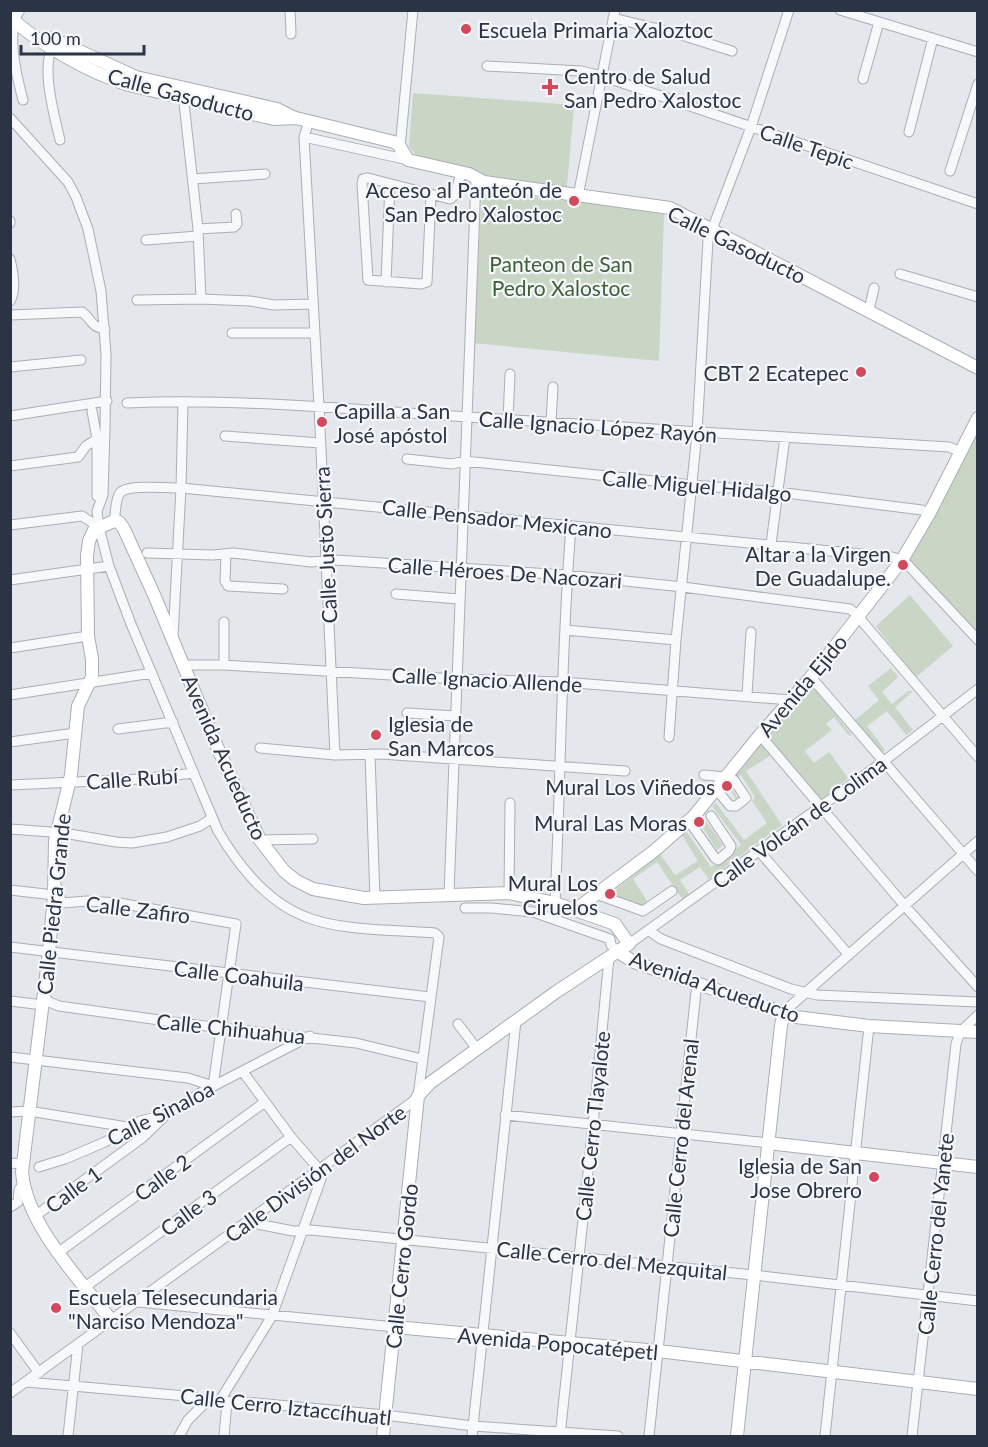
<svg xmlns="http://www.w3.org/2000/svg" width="988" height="1447" font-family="Lato,sans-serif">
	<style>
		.green { fill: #c9d6c5 }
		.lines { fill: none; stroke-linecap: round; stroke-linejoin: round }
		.street-casing { stroke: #a9aeb7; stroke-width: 11 }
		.secondary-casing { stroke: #a9aeb7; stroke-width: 14 }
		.street { stroke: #f7f8fa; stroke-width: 9 }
		.secondary { stroke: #fff; stroke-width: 12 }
		.poi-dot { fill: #d1495b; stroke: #f4f6f9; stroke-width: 2 }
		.labels { text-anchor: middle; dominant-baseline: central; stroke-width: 4.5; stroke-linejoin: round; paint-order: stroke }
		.poi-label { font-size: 21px; fill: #2b3445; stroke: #f4f6f9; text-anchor: end }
		.street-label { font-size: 21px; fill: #2b3445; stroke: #f4f6f9 }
		.park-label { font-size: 21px; fill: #3f6138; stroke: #f4f6f9 }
	</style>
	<rect width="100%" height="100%" fill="#e4e7ec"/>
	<path class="green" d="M413,93l161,12 -7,82 -83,-9 -62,-16 -13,-15z
		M482,193l95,8 87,12 -5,148 -186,-18z
		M977,422v215l-74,-81z
		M910,595l43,51 -38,32 -39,-52z
		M891,668l7,9 -16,15 10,12 16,-13h5l-18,16 18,23 -7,5 -19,-24 -20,15 18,24 -5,4 -26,-33 25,-21 -11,-14z
		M812,685l40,50 -3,1 -15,-19 -8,7 6,6 -27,21 9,12 15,-11 19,26 -30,25 -51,-68z
		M761,744l9,12 -24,15 36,54 -73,54 -9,-12 -20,13 12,18 -7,5 -28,-41 -24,17 15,23 -5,4 -33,-12 50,-40 15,21 23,-14 -16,-26 5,-3 24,35 30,-22 -29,-39 4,-3 28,37 23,-17 -15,-22 3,-4 -14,-22 -12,9 9,14 -2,1 -9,-13 -2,2z
		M703,817l20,28 -6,5 -18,-28z"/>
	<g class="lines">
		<g class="street-casing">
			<path id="street" d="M20,10c-15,20 -3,68 3,90
				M290,10l1,24
				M840,10l138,42
				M613,18l62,15 57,18
				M54,43c-14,23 0,71 6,97
				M487,66l94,5 21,5 376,128
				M863,79l16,-57
				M183,94l15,135 3,70
				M10,118l58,64 8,15 12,32 13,62 5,63 -1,75 -2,66 -6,16 2,16 10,39 22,58 87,207c21,36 49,71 88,86 34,14 92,13 129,16l4,4 -21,159 -7,7 -401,290
				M309,121l-5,16 15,269 16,349
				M909,132l24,-94
				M304,137l100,22
				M399,158l14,-148
				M950,171l28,-87
				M193,179l72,-5
				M431,195l-4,87 -6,2 -53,-4 -6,-96 1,-5 5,-1 82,21 5,-4 6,-22
				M578,196l37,-186
				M10,221v2
				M198,229l36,-2 3,-3 -1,-10
				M146,240l52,-4
				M10,259c3,12 7,31 0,42
				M900,274l78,23
				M386,282l4,-98
				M137,300l64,-1 49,2 24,4 39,-1
				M869,310l5,-22
				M10,315l72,-3c11,8 7,14 23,17
				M232,333h83
				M10,367l71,-7
				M127,403c114,-5 228,7 341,14 160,11 321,20 481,30l12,5
				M92,411l5,28v57
				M10,416l97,-15
				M508,420l2,-46
				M551,422l2,-35
				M225,436l95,7
				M407,459l45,5 13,-3 227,24 86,7 144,18 7,4
				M10,466l68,-9 8,-11 11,-7
				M114,521c2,-8 1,-22 6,-28 7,-9 49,-5 61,-5l711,69 10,3 6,5 70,75
				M10,525l72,-9 17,11
				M771,544l14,-107
				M147,553l66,2 20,-2 78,9 25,-2 231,15 116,12 167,22 5,4 123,144
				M226,554l-1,27 3,5 55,3
				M10,580l99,-14
				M396,594l63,5
				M224,622v43
				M565,630l111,10
				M173,637l8,-149 2,-86
				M10,648l78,-12
				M183,665h41l233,14 106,3 227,18
				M811,677l167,194
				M10,695l142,-22
				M747,695l4,-63
				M407,713l48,3
				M118,729l55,-7
				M760,735l144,170 74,82
				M669,737l7,-97 21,-207 11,-193 43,-113 38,-117
				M10,742l65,-9
				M260,748l75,7 46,-1 244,17
				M370,754l5,144
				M704,775l22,2
				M10,785l131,-6 53,-6
				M716,789l14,17h6l10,-8 -12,-18
				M689,821l26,37 3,2 11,-9 2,-5 -20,-30
				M10,829l54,4 52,9 16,1 35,-6 33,-11 12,-8
				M260,840l53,-1
				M759,851l89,103
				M10,890l44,5
				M509,893l1,-90
				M449,894l27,-715
				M596,894l47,17 29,-20
				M555,903c6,-126 6,-251 16,-377
				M465,908h26l42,4 77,27 1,6 7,7
				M648,930l13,9 130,50 26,6 161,7
				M629,944l255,-183 94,-72
				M10,947l420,50
				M44,995l5,7 10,4 129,18 168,19 66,16
				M10,1001l33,4
				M784,1014l3,-5 191,-168
				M458,1024l19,25
				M10,1057l178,21 25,8 23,-162 -117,-21 -32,-2 -25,2 -5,-16
				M10,1112l19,-1 98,16
				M505,1115l263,28
				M10,1163l13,1
				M39,1167l26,-8 40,-17 35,-21 26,-6 36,-23 108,-56
				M10,1207l8,-5 1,-12 5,-8
				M35,1216l107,-78 24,-23
				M247,1222l46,9 18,-1 442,45 225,26
				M59,1252l206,-150
				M85,1287l206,-150
				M138,1302l257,25
				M10,1333l29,40
				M27,1382l159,14 33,6 16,-1 150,14 88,11 145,10
				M219,1402l53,-86 49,-137 -4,-12 -26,-30 -48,-65
				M68,1436l10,-92
				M179,1436l9,-16 19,-19
				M224,1436l3,-34
				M472,1436l44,-415
				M560,1436l33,-311 16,-167
				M649,1436l48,-454
				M825,1436l44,-410
				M912,1436l44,-392 4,-12 18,-17"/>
		</g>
		<g class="secondary-casing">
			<path id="secondary" d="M10,17c30,28 80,56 119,68l145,34 22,-1 98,24 5,3 9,15 61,14 15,8 186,26 308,160
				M51,38l85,39 141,32 18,9
				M575,910l79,-59 40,-35 66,-81 51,-58 91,-117 27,-46 49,-96
				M618,952l16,10 162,55 73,9 109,6
				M768,1143l210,24
				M111,1320c-31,-40 -85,-96 -89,-148l27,-220 5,-57 1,-54 16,-66 7,-69 14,-29v-18l-4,-23 -1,-80 2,-15 5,-11 20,-9 5,1 5,7 31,68 63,152 34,74 8,17 24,31 11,9 18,9 51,9 145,-5 46,10 60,21 14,20 -73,48 -126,91 -12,13 -35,340
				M395,1327l263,24 320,38
				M737,1436l44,-411 3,-11"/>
		</g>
		<use href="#street" class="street"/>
		<use href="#secondary" class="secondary"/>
	</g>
	<g class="poi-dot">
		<circle cx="466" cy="29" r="6"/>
		<path d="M547 78h6v6h6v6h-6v6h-6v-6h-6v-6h6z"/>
		<circle cx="574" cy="201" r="6"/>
		<circle cx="861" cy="372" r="6"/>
		<circle cx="322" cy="422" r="6"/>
		<circle cx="903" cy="565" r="6"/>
		<circle cx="376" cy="735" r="6"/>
		<circle cx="727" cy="786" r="6"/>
		<circle cx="699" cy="822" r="6"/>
		<circle cx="610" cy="894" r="6"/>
		<circle cx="874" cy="1177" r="6"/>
		<circle cx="56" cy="1308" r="6"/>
	</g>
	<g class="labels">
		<g class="poi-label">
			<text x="478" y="29" text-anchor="start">Escuela Primaria Xaloztoc</text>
			<text x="564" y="75" text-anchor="start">Centro de Salud<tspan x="564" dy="24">San Pedro Xalostoc</tspan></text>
			<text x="562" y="189">Acceso al Panteón de<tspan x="562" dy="24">San Pedro Xalostoc</tspan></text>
			<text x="849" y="372">CBT 2 Ecatepec</text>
			<text x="334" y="410" text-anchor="start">Capilla a San<tspan x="334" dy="24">José apóstol</tspan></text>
			<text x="891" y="553">Altar a la Virgen<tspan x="891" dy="24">De Guadalupe.</tspan></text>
			<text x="388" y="723" text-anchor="start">Iglesia de<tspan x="388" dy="24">San Marcos</tspan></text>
			<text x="715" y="786">Mural Los Viñedos</text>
			<text x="687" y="822">Mural Las Moras</text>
			<text x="598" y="882">Mural Los<tspan x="598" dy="24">Ciruelos</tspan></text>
			<text x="862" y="1165">Iglesia de San<tspan x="862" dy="24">Jose Obrero</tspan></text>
			<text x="68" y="1296" text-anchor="start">Escuela Telesecundaria<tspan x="68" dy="24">"Narciso Mendoza"</tspan></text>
		</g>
		<g class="street-label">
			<text transform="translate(181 94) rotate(15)">Calle Gasoducto</text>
			<text transform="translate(807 146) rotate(19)">Calle Tepic</text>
			<text transform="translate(737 244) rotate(26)">Calle Gasoducto</text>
			<text transform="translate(598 426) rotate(4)">Calle Ignacio López Rayón</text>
			<text transform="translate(697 485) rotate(5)">Calle Miguel Hidalgo</text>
			<text transform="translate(497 518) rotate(6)">Calle Pensador Mexicano</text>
			<text transform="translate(325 545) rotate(-93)">Calle Justo Sierra</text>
			<text transform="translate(505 572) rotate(4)">Calle Héroes De Nacozari</text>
			<text transform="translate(487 679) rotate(3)">Calle Ignacio Allende</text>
			<text transform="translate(802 685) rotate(-50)">Avenida Ejido</text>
			<text transform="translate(225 757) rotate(66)">Avenida Acueducto</text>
			<text transform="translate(132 778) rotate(-4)">Calle Rubí</text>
			<text transform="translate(799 822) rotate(-36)">Calle Volcán de Colima</text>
			<text transform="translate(53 904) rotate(-84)">Calle Piedra Grande</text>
			<text transform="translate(138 909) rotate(7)">Calle Zafiro</text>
			<text transform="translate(239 975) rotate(7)">Calle Coahuila</text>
			<text transform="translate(715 986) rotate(19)">Avenida Acueducto</text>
			<text transform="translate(231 1028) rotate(6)">Calle Chihuahua</text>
			<text transform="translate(160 1113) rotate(-27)">Calle Sinaloa</text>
			<text transform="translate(592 1126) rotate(-84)">Calle Cerro Tlayalote</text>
			<text transform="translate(680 1138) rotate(-84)">Calle Cerro del Arenal</text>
			<text transform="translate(315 1173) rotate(-36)">Calle División del Norte</text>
			<text transform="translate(162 1177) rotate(-36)">Calle 2</text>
			<text transform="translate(73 1189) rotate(-36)">Calle 1</text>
			<text transform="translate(188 1212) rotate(-36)">Calle 3</text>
			<text transform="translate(935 1234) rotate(-84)">Calle Cerro del Yanete</text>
			<text transform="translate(612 1260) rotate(6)">Calle Cerro del Mezquital</text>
			<text transform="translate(401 1266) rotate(-84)">Calle Cerro Gordo</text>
			<text transform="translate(558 1343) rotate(5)">Avenida Popocatépetl</text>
			<text transform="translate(286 1406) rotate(6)">Calle Cerro Iztaccíhuatl</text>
		</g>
		<g class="park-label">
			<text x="561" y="263">Panteon de San<tspan x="561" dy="24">Pedro Xalostoc</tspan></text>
		</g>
	</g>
	<rect width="988" height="1447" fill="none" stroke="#2b3445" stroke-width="24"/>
	<path d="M21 45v9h123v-9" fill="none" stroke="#2b3445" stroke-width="3"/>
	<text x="30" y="45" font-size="18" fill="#2b3445" stroke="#f4f6f9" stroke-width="4.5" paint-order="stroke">100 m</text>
</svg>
